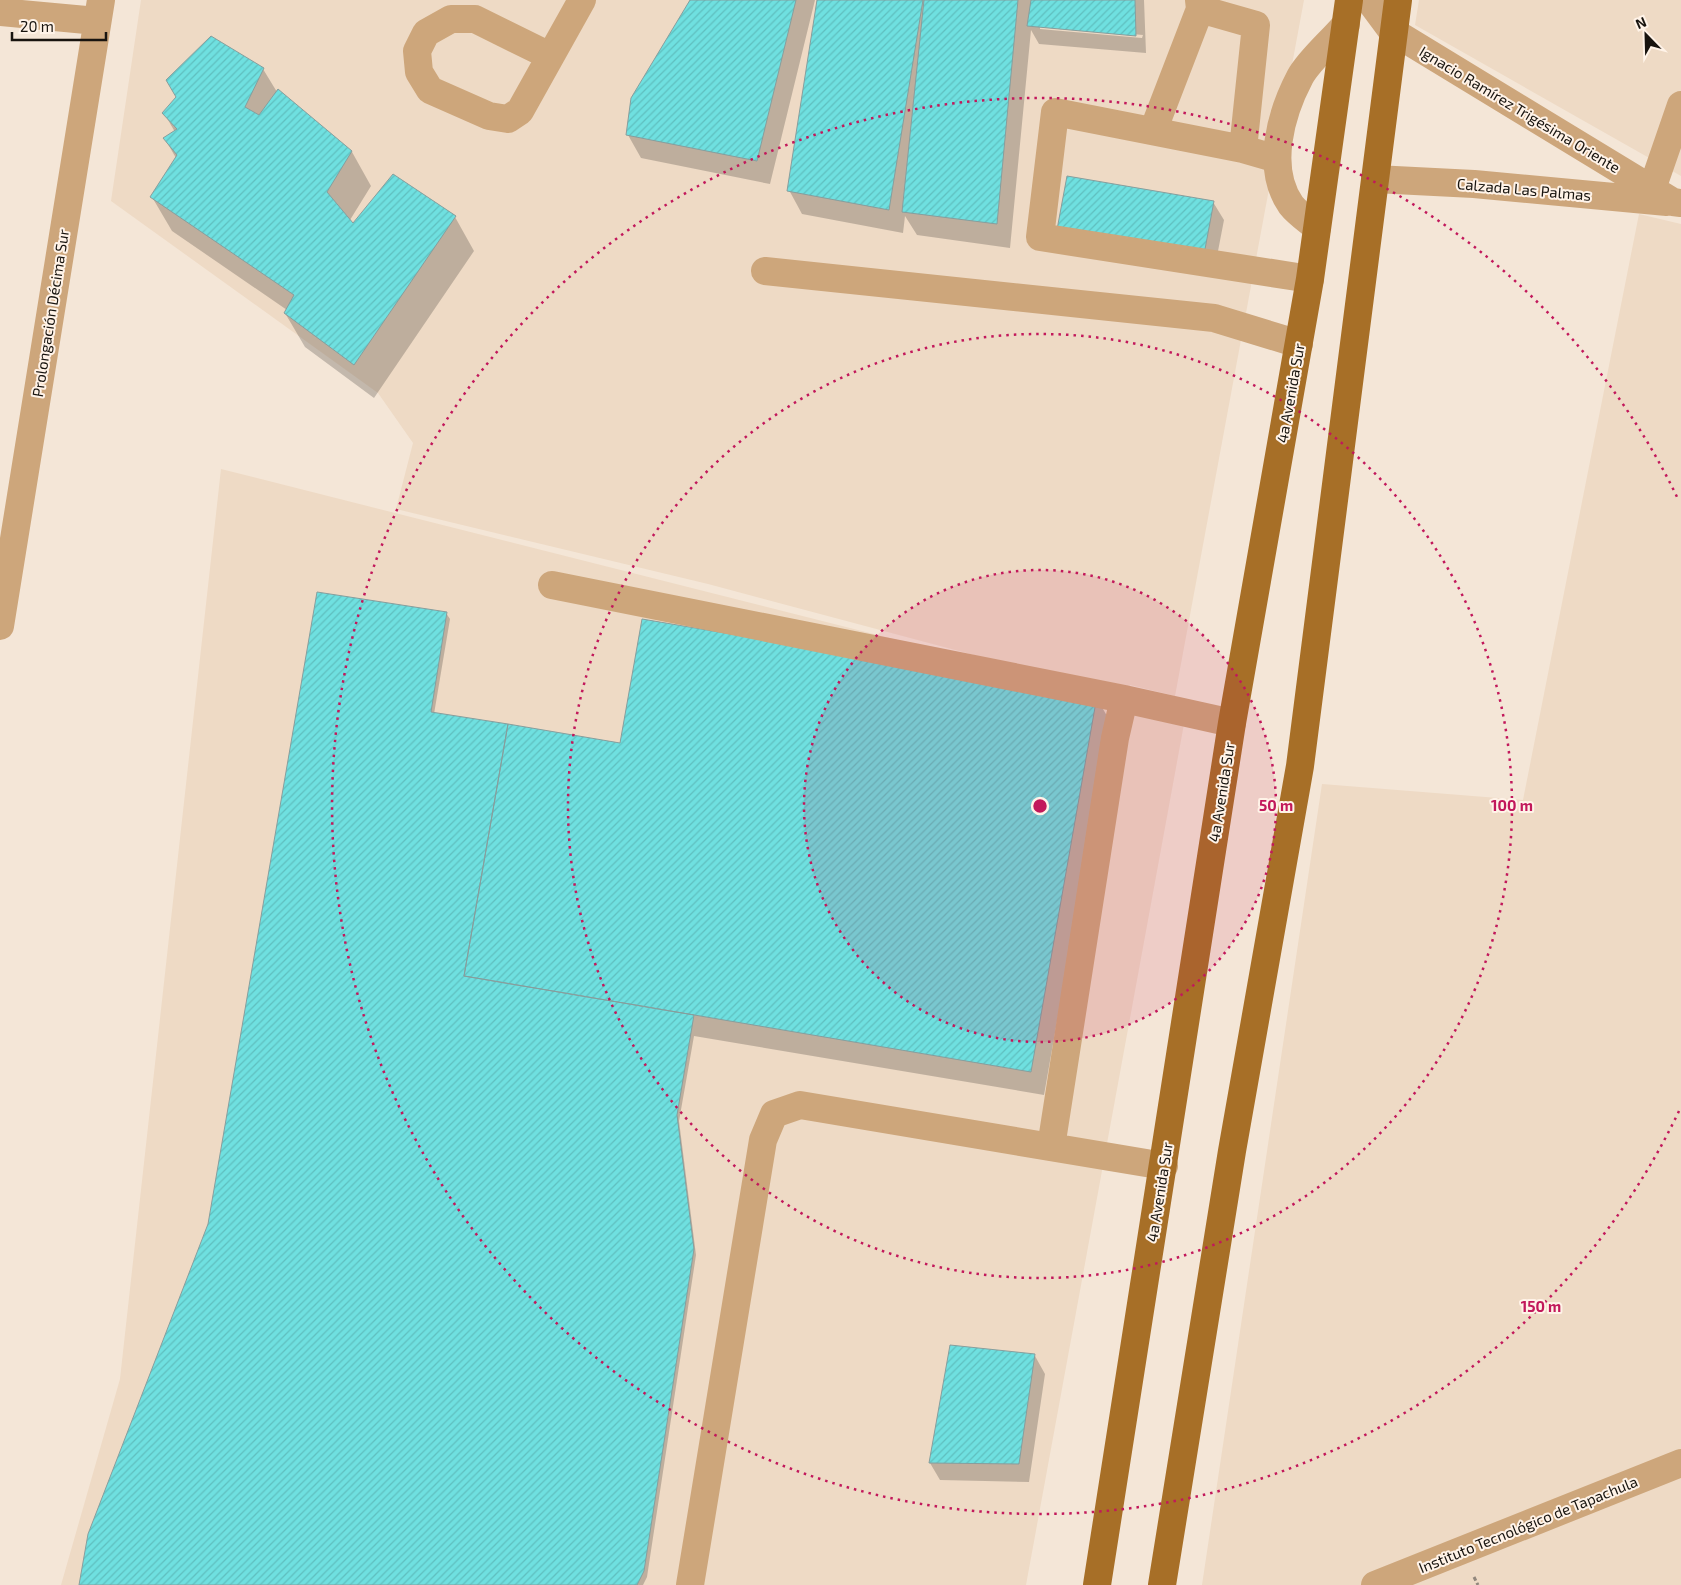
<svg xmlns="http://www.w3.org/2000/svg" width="1681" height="1585" font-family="'Exo 2',sans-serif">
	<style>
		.built { fill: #eedac5 }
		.shadow { fill: #0003; fill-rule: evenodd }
		.building { fill: url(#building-hatch); stroke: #879e9d }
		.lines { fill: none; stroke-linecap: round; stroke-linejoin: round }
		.path { stroke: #91877d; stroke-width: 3; stroke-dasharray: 4 2.5; stroke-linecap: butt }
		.minor { stroke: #cda67b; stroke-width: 28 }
		.major { stroke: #a76f27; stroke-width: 28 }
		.ring { fill: none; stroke: #c2185b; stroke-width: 2.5; stroke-dasharray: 2.5 5 }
		.labels { text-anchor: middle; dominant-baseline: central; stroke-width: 4; stroke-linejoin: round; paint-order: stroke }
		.street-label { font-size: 15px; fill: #18140f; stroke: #fff3e8 }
		.centre { fill: #c2185b; stroke: #fff3e8; stroke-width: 2.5 }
		.ring-label { font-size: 15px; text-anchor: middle; font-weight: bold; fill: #c2185b; stroke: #fff3e8; stroke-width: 4; stroke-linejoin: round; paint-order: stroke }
	</style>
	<defs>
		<pattern id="building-hatch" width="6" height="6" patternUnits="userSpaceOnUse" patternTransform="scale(1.25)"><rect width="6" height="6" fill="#6fe0e0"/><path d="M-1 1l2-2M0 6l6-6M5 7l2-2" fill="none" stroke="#5fbfbf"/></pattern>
	</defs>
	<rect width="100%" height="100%" fill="#f4e6d7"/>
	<path class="built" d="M141,0h1163l-129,696 -45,-11 -3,11 -419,-112 -312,-75 17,-66 -35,-50 -267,-192z
		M1419,0h262v176l-266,-151z
		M1639,214l42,10v1361h-479l120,-801 201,16z
		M221,469l965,244 -160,872h-965l59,-206z"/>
	<path class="shadow" d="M692,0h123l-45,184 -129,-26 -13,-23z
		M819,0h212l1,2v-2h112l2,53 -107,-9 -8,-14 -21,218 -93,-13 -12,-19 -2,17 -101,-19 -13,-24zM1040,26l103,9 -1,3 -102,-9z
		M263,69l14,23 75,60 19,34 -21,34 3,5 102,-8 19,34 -100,147 -69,-51 -20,-34 2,-3 -115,-79 -20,-34 24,-39 -11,-19 10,-7 -11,-19z
		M1068,177l145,25 11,18 -11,57z
		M446,613l4,6 -16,95 187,30 475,-47 14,24 -66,374 -350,-59 -15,85 17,134 -49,322 -4,8h-563z
		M1035,1356l10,18 -16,108 -89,-2 -10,-17z"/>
	<path class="building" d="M690,0h106l-39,161 -131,-26 5,-37z
		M817,0h106l-34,210 -102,-19z
		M924,0h94l-21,224 -95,-12z
		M1031,0h104l1,36 -109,-10z
		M211,36l53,32 -19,39 14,8 19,-26 74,62 -25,41 26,31 40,-49 63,42 -102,149 -70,-52 10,-18 -144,-98 27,-42 -14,-17 14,-9 -15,-16 14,-16 -10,-17z
		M1067,176l147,25 -11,59 -147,-25z
		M317,592l130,20 -16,100 77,12 -44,252 230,39 -17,100 17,134 -50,322 -7,14h-558l9,-51 120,-310z
		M642,619l455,77 -66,376 -567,-96 44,-252 112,19z
		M950,1345l85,9 -16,110 -90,-1z"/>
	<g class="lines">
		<path class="path" d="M1474,1577l4,8"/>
		<path class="minor" d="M1369,0l23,31 281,171 8,1
			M1200,9l56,16 -13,124
			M0,12l97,9
			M550,56l-75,-37h-24l-25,14 -9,18 2,21 11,18 59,26 19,3 12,-8 62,-111
			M1153,131l47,-122 -1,-9
			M1277,159l-34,-10 -188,-37 -15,125 270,42
			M1375,179l99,5 193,18
			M1652,189l29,-84
			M1317,228c-8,-7 -19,-14 -26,-23 -26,-37 -10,-92 9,-128 9,-17 33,-37 46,-53
			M765,271l449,47 85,26
			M552,585l572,114 108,24
			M0,626l101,-626
			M1051,1147l64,-409 9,-39
			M690,1585l73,-445 11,-26 26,-9 364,61
			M1375,1585l306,-122"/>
		<path class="major" d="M1097,1585l135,-862 78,-444 39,-279
			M1162,1585l70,-434 68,-385 98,-766"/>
	</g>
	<circle cx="1040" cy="806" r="236" fill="#c2185b" fill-opacity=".12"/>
	<g class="ring">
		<circle cx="1040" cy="806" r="236"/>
		<circle cx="1040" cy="806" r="472"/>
		<path d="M1679 1111A708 708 0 1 1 1679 501"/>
	</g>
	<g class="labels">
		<g class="street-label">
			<text transform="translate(1520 109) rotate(31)">Ignacio Ramírez Trigésima Oriente</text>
			<text transform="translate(1524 189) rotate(5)">Calzada Las Palmas</text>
			<text transform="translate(50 313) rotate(-81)">Prolongación Décima Sur</text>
			<text transform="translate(1290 393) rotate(-80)">4a Avenida Sur</text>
			<text transform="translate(1221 792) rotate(-81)">4a Avenida Sur</text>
			<text transform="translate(1159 1192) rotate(-81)">4a Avenida Sur</text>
			<text transform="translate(1528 1524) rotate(-22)">Instituto Tecnológico de Tapachula</text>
		</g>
	</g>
	<circle cx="1040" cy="806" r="8" class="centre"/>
	<g class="ring-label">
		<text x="1276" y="811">50 m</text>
		<text x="1512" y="811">100 m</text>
		<text x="1541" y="1312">150 m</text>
	</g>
	<g transform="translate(1646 35) rotate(337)" stroke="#fff3e8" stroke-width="4" paint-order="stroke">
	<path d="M0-4L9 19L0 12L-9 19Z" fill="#18140f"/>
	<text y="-8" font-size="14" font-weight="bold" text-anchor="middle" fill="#18140f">N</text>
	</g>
	<path d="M12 32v8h94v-8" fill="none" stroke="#18140f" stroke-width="2.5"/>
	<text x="20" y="32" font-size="15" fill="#18140f" stroke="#fff3e8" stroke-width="4" paint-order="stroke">20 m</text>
</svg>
